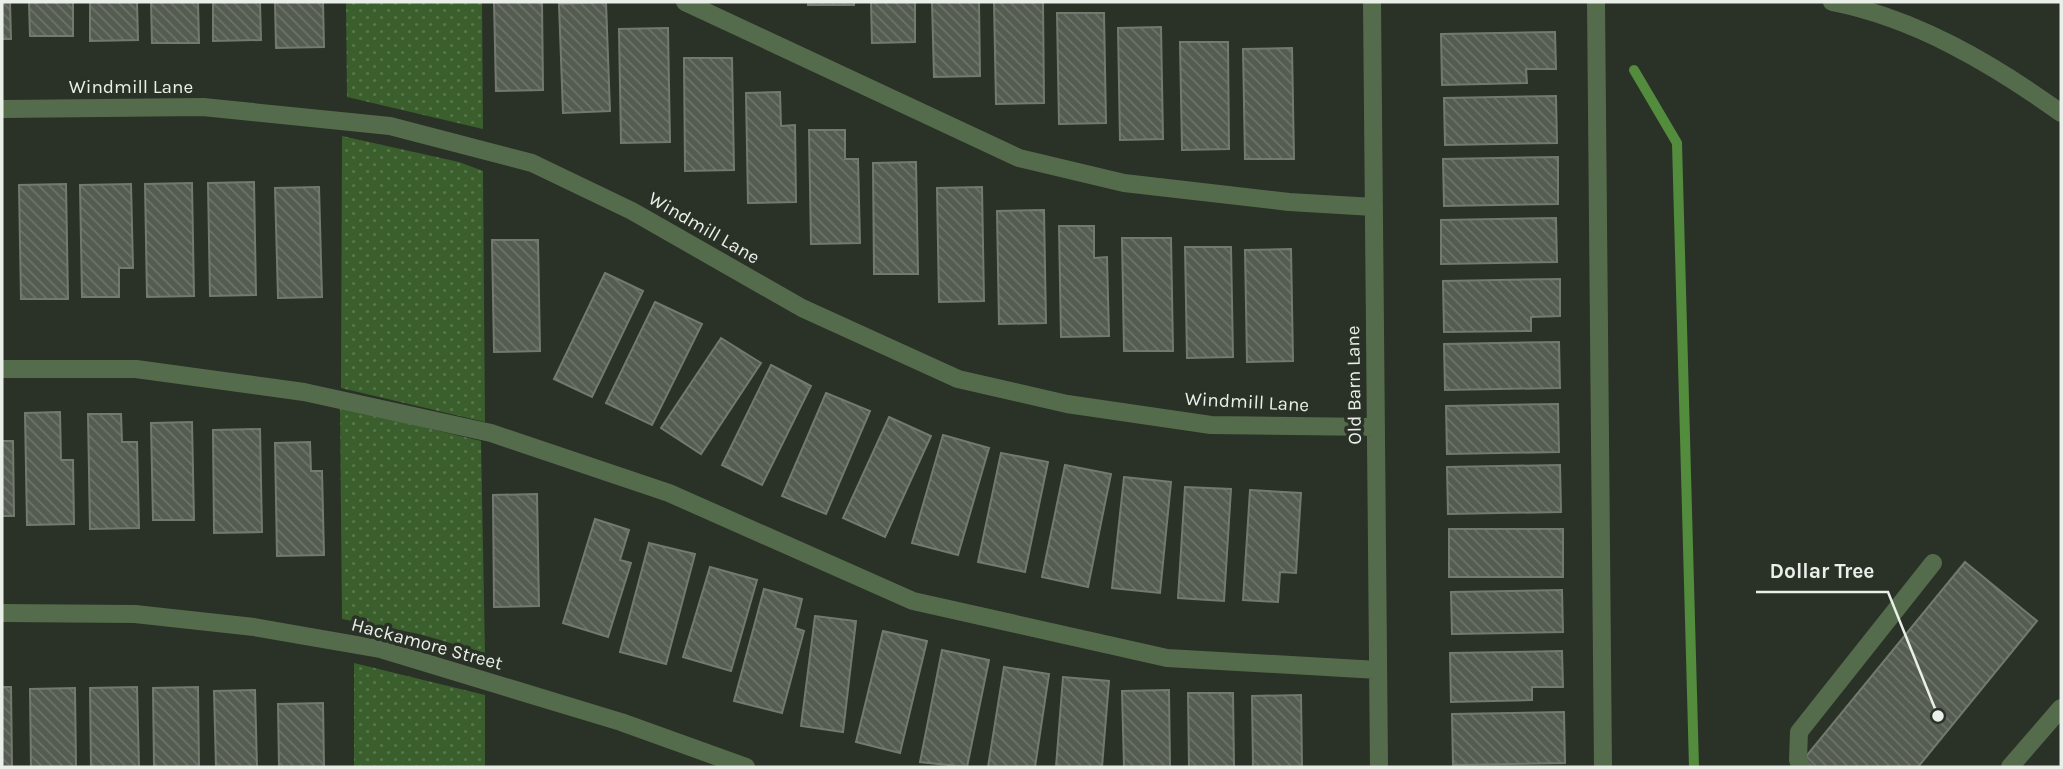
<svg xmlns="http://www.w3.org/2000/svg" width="2063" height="769" font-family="Karla,sans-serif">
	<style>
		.grass { fill: url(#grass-dots) }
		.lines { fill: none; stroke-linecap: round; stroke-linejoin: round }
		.stream { stroke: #538c3d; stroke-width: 10 }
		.building { fill: url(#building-back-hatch); stroke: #727a6f; stroke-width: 2 }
		.minor { stroke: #556c4c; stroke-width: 18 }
		.labels { text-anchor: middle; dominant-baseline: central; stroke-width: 7; stroke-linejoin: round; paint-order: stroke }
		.street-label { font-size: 19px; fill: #eaefe9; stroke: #2a3127 }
		.leader { fill: none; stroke: #eaefe9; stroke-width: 2.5 }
		.callout-dot { fill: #eaefe9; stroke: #2a3127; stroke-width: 2.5 }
		.callout-label { font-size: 21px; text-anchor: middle; font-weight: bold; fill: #eaefe9; stroke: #2a3127; stroke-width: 7; stroke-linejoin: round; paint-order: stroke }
	</style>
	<defs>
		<pattern id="grass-dots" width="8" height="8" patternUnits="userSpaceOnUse" patternTransform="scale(1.75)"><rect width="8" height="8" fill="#3a5f2c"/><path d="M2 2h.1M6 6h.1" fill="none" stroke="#57764b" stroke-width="1.8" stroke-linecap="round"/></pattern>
		<pattern id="building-back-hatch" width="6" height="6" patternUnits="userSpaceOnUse" patternTransform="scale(1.75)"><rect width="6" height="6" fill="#545b51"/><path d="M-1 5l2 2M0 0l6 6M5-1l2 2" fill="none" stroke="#6d736a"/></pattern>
	</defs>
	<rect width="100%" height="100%" fill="#2a3127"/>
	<path class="grass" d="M346,2h136l1,127 -136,-32z
		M342,136l117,26 24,9 2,251 -144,-34z
		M340,407l141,34 4,212 -66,-19 -77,-15z
		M354,663l131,32v72h-131z"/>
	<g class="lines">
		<path class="stream" d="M1634,70l43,73 17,624"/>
	</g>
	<path class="building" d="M2,2h8l1,37h-9z
		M29,2h44v34h-43z
		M90,2h47l1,38 -48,1z
		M151,2h47l1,41h-47z
		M213,2h47l1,38 -48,1z
		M275,2h48l1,45 -48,1z
		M494,2h48l1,88 -47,1z
		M606,2l4,109 -47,2 -4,-109z
		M808,2h46v3h-46z
		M871,2h44v40l-43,1z
		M932,2h47l1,74 -46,1z
		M994,2h49l1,101 -48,1z
		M1057,13h47l2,110 -47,1z
		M1161,27l2,112 -43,1 -2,-112z
		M668,28l2,114 -49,1 -2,-114z
		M1555,32l1,37h-30l1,14 -85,2 -1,-51z
		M1180,42h48l1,107 -47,1z
		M1292,48l2,111h-49l-2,-110z
		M684,58h48l2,112 -49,1z
		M780,92l1,34 14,-1 1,77 -48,1 -2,-110z
		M1556,96l1,47 -112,2 -1,-47z
		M809,130h36v29h13l2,84 -49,1z
		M1558,157v47l-114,2 -1,-47z
		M916,162l2,112h-44l-1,-111z
		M254,182l2,113 -46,1 -2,-113z
		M192,183l2,113 -47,1 -2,-113z
		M66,184l2,115h-47l-2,-114z
		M131,184l2,84h-14v29h-37l-2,-112z
		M319,187l3,110 -44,1 -3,-110z
		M982,187l2,114 -45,1 -2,-114z
		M1044,210l2,113 -47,1 -2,-113z
		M1556,218l1,44 -116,2v-44z
		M1059,226h35v32l13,-1 2,79 -48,1z
		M1122,238h49l2,113h-49z
		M492,240h46l2,111 -46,1z
		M1185,247h46l2,110 -46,1z
		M1291,249l2,112 -46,1 -2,-112z
		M605,273l38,18 -51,106 -38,-18z
		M1560,279v37l-29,1v14l-87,1 -1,-51z
		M655,302l47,22 -50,101 -46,-22z
		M721,338l40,25 -60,91 -40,-26z
		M1559,342l1,46 -115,2 -1,-46z
		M771,365l40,21 -49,99 -40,-20z
		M826,393l44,18 -44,103 -44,-18z
		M1558,404l1,48 -112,2 -1,-48z
		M60,412l1,48h12l1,64 -47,1 -2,-112z
		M88,414h33l1,28h15l2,86 -49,1z
		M889,417l42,19 -46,101 -42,-19z
		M192,422l2,98h-41l-2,-97z
		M260,429l2,103 -48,1 -1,-103z
		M943,435l46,13 -31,107 -46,-12z
		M2,441h11l1,75h-12z
		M310,442l1,29h11l2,84 -47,1 -2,-113z
		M1001,453l47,9 -23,110 -47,-10z
		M1065,465l46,9 -23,113 -46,-10z
		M1560,465l1,47 -113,2 -1,-47z
		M1124,477l47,5 -11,111 -48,-5z
		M1185,487l46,2 -7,112 -46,-3z
		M1250,490l51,3 -5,80 -16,-1 -2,30 -35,-2z
		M537,494l2,112 -45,1 -1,-112z
		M595,519l34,11 -9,30 11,3 -23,74 -45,-14z
		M1449,529h114v48h-114z
		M649,543l46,11 -29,110 -46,-12z
		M1965,562l72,59 -119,146h-106l-9,-7z
		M710,567l47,13 -26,91 -48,-14z
		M764,589l38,10 -7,29 9,3 -22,82 -48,-12z
		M1562,590l1,42 -111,2 -1,-42z
		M815,616l41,5 -13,111 -42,-6z
		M883,631l44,10 -27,112 -44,-11z
		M942,650l47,10 -22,107 -47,-5z
		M1562,651l1,36h-31v13l-81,2 -1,-49z
		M1004,667l45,7 -14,93h-47z
		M1063,677l46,4 -7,86h-46z
		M2,687h9l1,80h-10z
		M137,687l2,80h-48l-1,-79z
		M198,687l1,80h-45l-1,-79z
		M75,688l1,79h-45l-1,-78z
		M255,690l2,77h-41l-2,-76z
		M1169,690l1,77h-46l-2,-76z
		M1188,693h45l1,74h-45z
		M1301,695l1,72h-49l-1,-71z
		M323,703l1,64h-45l-1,-63z
		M1564,712l1,51 -112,2 -1,-51z"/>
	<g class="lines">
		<path class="minor" d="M685,2l334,156 105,25 165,19 85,5
			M1372,2l7,765
			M1596,2l7,765
			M1832,2c83,16 161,62 229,111
			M2,109l201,-2 187,19 142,37 100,48 170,97 156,71 109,25 144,21 165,2
			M2,369h134l168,23 187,41 178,60 244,108 254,57 211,12
			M2,613l133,1 119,13 126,22 241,73 125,45
			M1801,767l-3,-7 1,-28 134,-169
			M2010,767l51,-59"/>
	</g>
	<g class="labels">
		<g class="street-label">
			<text x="131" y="87">Windmill Lane</text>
			<text transform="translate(704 228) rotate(30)">Windmill Lane</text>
			<text transform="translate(1354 385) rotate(-91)">Old Barn Lane</text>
			<text transform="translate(1247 402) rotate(3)">Windmill Lane</text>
			<text transform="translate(427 644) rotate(15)">Hackamore Street</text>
		</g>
	</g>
	<path class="leader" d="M1938 716L1888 592H1756"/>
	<circle class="callout-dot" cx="1938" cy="716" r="7"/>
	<g class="callout-label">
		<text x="1822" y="578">Dollar Tree</text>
	</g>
	<rect width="2063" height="769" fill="none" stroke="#eaefe9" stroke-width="7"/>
</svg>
